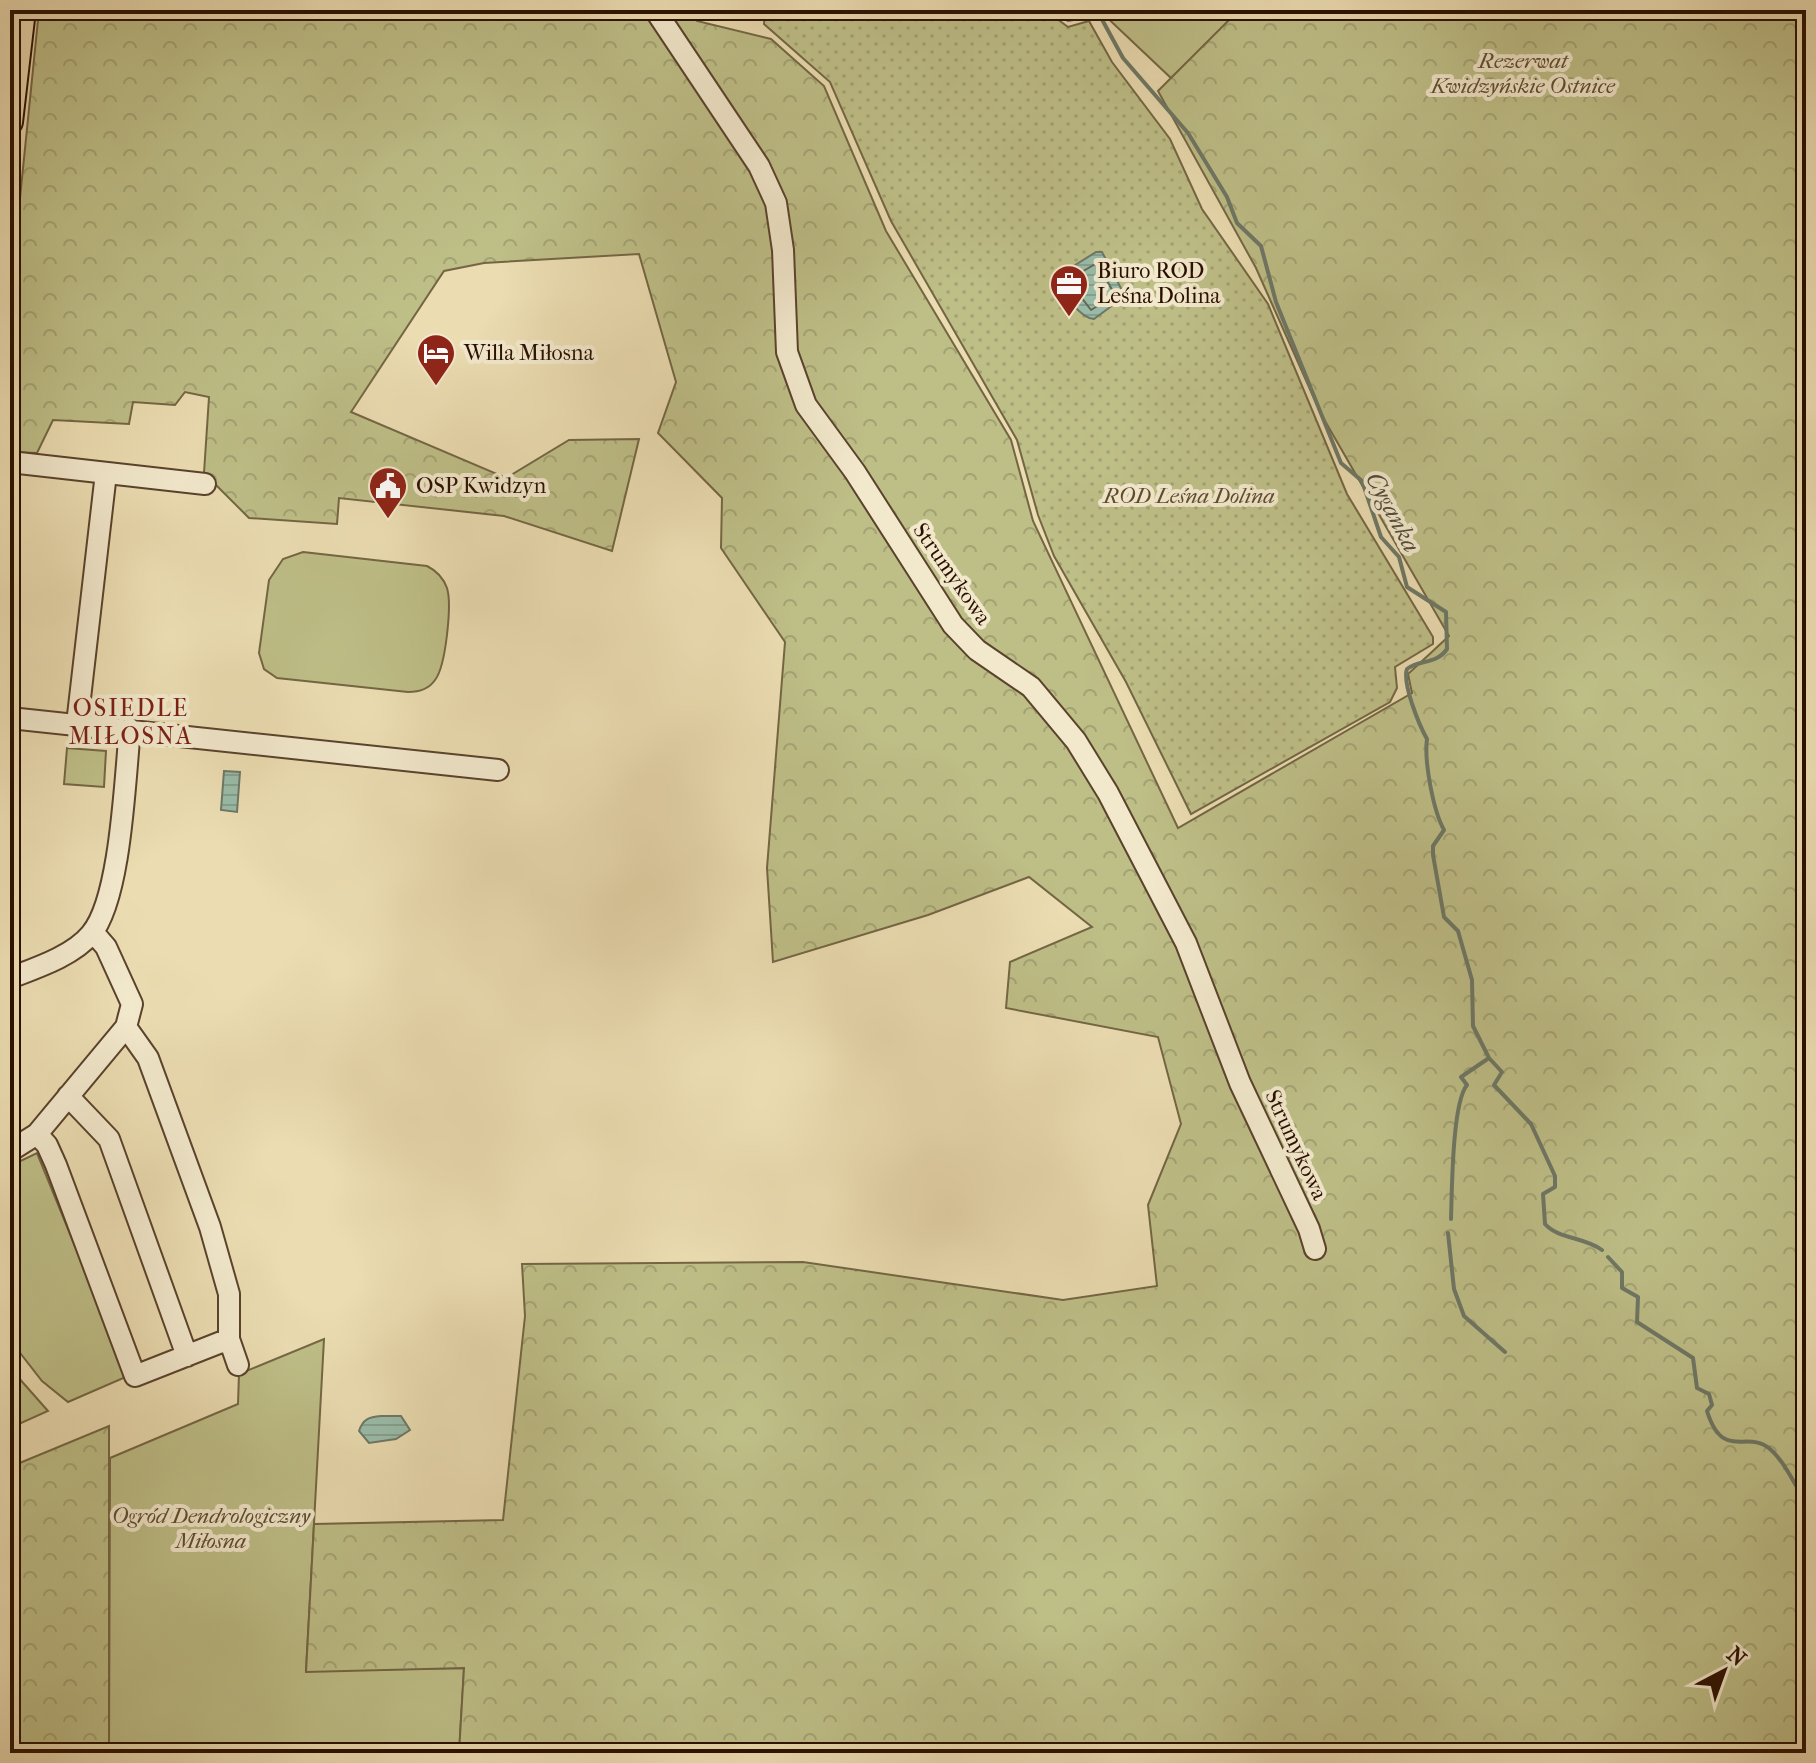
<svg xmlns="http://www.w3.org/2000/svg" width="1816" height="1763" font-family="'IM FELL French Canon',serif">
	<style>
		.green { fill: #bebe87; stroke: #746644; stroke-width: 2 }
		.forest { fill: url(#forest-crowns); stroke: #746644; stroke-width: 2 }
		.garden { fill: url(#garden-dots); stroke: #746644; stroke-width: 2 }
		.water { fill: url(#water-rules); stroke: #6d7765; stroke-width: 2 }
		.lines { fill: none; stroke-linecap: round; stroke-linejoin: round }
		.shore { stroke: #626654; stroke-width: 2 }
		.stream { stroke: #6d7765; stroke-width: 4 }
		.minor-casing { stroke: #5a422c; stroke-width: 24 }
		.major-casing { stroke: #2a0f00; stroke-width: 28 }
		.minor { stroke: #f2e8cc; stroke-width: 20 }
		.major { stroke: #ebdcb1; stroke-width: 24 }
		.labels { text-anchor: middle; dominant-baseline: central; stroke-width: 8; stroke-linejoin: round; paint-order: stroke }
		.park-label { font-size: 22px; font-style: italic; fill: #5e4c2f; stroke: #f2e8cc }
		.poi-label { font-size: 22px; fill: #2a0f00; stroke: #f2e8cc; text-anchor: start }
		.street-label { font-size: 22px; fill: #2a0f00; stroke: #f2e8cc }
		.water-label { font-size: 24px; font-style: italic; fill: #514c3b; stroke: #f2e8cc }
		.neighbourhood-label { font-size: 24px; letter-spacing: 2px; fill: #7a1f14; stroke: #f2e8cc }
	</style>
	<defs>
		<pattern id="forest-crowns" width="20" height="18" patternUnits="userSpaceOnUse" patternTransform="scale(2)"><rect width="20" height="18" fill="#bebe87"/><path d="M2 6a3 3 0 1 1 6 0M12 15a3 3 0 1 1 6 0" fill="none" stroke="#a3a273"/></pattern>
		<pattern id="garden-dots" width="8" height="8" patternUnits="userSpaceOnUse" patternTransform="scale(2)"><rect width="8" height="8" fill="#bebe87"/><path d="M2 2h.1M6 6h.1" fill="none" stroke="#a3a273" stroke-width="1.8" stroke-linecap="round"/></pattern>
		<pattern id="water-rules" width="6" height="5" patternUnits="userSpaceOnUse" patternTransform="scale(2)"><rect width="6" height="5" fill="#99bca9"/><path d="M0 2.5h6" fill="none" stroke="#84a090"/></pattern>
	</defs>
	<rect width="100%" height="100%" fill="#ebdcb1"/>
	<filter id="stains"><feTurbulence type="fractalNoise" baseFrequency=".0025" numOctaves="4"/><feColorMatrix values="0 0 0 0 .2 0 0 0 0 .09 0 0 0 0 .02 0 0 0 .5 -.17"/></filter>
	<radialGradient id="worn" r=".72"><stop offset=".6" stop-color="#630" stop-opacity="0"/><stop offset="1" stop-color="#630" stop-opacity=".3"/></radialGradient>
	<path class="green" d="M1099,10h140l1,2 -69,66z
		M303,552l124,14c10,5 16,11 20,22 5,16 -1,78 -12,92 -6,9 -16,12 -27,12l-131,-14 -13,-9 -5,-16 10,-73 14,-21z
		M67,748l39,3 -2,36 -40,-3z
		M37,1153l91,223 -60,26 -26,-21 -32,-41v-174z
		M324,1339l-18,332 158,-3 -5,85h-350l1,-295 128,-54 1,-30z
		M10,1368l38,43 -38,17z"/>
	<path class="forest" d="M39,10h653l5,11 74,18 53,47 62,145 125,209 22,81 145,307 234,-135 -4,-19 41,-38 -128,-222 -65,-146 -98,-177 81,-81h567v1743h-1347l5,-85 -158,4 8,-148 189,-4 22,-204 -3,-52 281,-2 260,38 94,-14 -9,-81 33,-81 -23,-87 -152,-29 4,-46 82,-35 -63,-50 -101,38 -155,47 -6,-94 18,-226 -64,-94 1,-50 -64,-65 18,-51 -37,-128 -155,9 -40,8 -93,141 155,66 63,-38 70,-1 -27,112 -108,-35 -165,-18 -2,26 -88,-6 -45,-45 5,-76 -24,-5 -10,13 -42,-3 -4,22 -76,-4 -16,33 -27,-1v-155z
		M109,1426v327h-99v-286z"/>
	<path class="garden" d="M765,10h280l23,17 21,-6 23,41 58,77 32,70 66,95 79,190 86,143v7l-38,23 2,21 -7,14 -199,112 -65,-132 -72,-126 -16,-41 -21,-75 -126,-219 -61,-139 -66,-58z"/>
	<path class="water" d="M1096,252h6l23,44 -31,23c-17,-2 -30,-28 -38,-42z
		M224,771l16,1 -3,40 -16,-2z
		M381,1416h20l9,14 -14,9 -27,4 -10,-12c4,-12 10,-14 22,-15z"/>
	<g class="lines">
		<path class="shore" d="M1097,263l18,32 -24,15 -23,-30z"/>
		<path class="stream" d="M1056,10l12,10 31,-6 24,44 65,75 39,64 10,26 24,23 15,56 65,161 21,18 19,56 18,20 8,30 39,25 1,37c-11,16 -27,10 -40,20 -5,14 12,56 20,70 -3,22 6,71 17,91l-11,16v9l11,62 14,14 14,49 1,46 16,32 13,14 -8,13 37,39 24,52v11l-12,7 2,30c13,15 40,13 57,26
			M1451,1219c1,-27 1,-116 16,-134l-6,-8 28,-19
			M1448,1233l6,56 10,27 41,36
			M1608,1257l14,15v16l16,9 -1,25 56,36 4,30 12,6 3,11 -5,6c16,51 40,18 63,38 16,14 24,36 36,52"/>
		<g class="minor-casing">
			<path id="minor" d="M655,10l104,156 17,37 7,47 4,102 19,53 49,67 98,153 24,25 54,37 45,54 32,52 78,150 54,140 69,146 6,20
				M10,462l195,22
				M10,718l488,52
				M77,724l29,-251
				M10,978c26,-10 63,-22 81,-44 30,-35 34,-157 39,-205
				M126,1027l22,31 62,169 19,67v45l9,26
				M68,1096l41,43 78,217
				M37,1134l10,11 9,20 79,211 94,-37
				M10,1151l27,-17 89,-107 6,-23 -26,-57 -13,-15"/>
		</g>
		<g class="major-casing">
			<path id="major" d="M10,122l13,-112"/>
		</g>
		<use href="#minor" class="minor"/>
		<use href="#major" class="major"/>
	</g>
	<defs>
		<g id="office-pin" transform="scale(2)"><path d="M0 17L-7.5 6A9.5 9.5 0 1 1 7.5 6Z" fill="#8f2418" stroke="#f2e8cc"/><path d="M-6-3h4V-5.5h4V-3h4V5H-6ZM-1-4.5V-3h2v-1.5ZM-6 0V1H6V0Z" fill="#fff"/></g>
		<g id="hotel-pin" transform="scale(2)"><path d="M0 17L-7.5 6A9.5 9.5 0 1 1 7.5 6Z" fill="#8f2418" stroke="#f2e8cc"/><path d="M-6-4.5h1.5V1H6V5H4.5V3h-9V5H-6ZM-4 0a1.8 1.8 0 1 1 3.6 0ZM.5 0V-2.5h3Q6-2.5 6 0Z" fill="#fff"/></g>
		<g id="civic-pin" transform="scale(2)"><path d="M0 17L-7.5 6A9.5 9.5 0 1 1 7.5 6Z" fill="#8f2418" stroke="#f2e8cc"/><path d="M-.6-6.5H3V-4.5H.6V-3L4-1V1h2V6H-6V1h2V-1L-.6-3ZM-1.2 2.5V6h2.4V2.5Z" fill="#fff"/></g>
	</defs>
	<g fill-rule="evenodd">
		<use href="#office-pin" x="1069" y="284"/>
		<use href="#hotel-pin" x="436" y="353"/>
		<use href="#civic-pin" x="388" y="486"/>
	</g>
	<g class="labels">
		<g class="park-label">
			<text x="1523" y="61">Rezerwat<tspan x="1523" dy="25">Kwidzyńskie Ostnice</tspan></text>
			<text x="1189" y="496">ROD Leśna Dolina</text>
			<text x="211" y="1516">Ogród Dendrologiczny<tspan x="211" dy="25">Miłosna</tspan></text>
		</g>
		<g class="poi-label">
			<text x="1097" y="271">Biuro ROD<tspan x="1097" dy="25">Leśna Dolina</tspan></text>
			<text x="464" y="353">Willa Miłosna</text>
			<text x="416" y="486">OSP Kwidzyn</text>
		</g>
		<g class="street-label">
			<text transform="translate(952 574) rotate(55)">Strumykowa</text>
			<text transform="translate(1296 1145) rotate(65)">Strumykowa</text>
		</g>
		<g class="water-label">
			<text transform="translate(1393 512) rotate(62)">Cyganka</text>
		</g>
		<g class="neighbourhood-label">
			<text x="131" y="708">OSIEDLE<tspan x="131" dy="28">MIŁOSNA</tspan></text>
		</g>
	</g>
	<rect width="1816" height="1763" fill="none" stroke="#ebdcb1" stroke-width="40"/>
	<rect x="12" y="12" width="1792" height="1739" fill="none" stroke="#2a0f00" stroke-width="4"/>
	<rect x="20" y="20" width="1776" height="1723" fill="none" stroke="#2a0f00" stroke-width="2"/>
	<g transform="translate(1724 1671) rotate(41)" stroke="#f2e8cc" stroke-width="6" paint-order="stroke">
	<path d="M0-6L14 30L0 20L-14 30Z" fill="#2a0f00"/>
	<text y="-12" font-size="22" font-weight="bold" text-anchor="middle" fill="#2a0f00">N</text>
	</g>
	<rect width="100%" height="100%" filter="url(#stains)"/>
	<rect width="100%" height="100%" fill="url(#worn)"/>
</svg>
